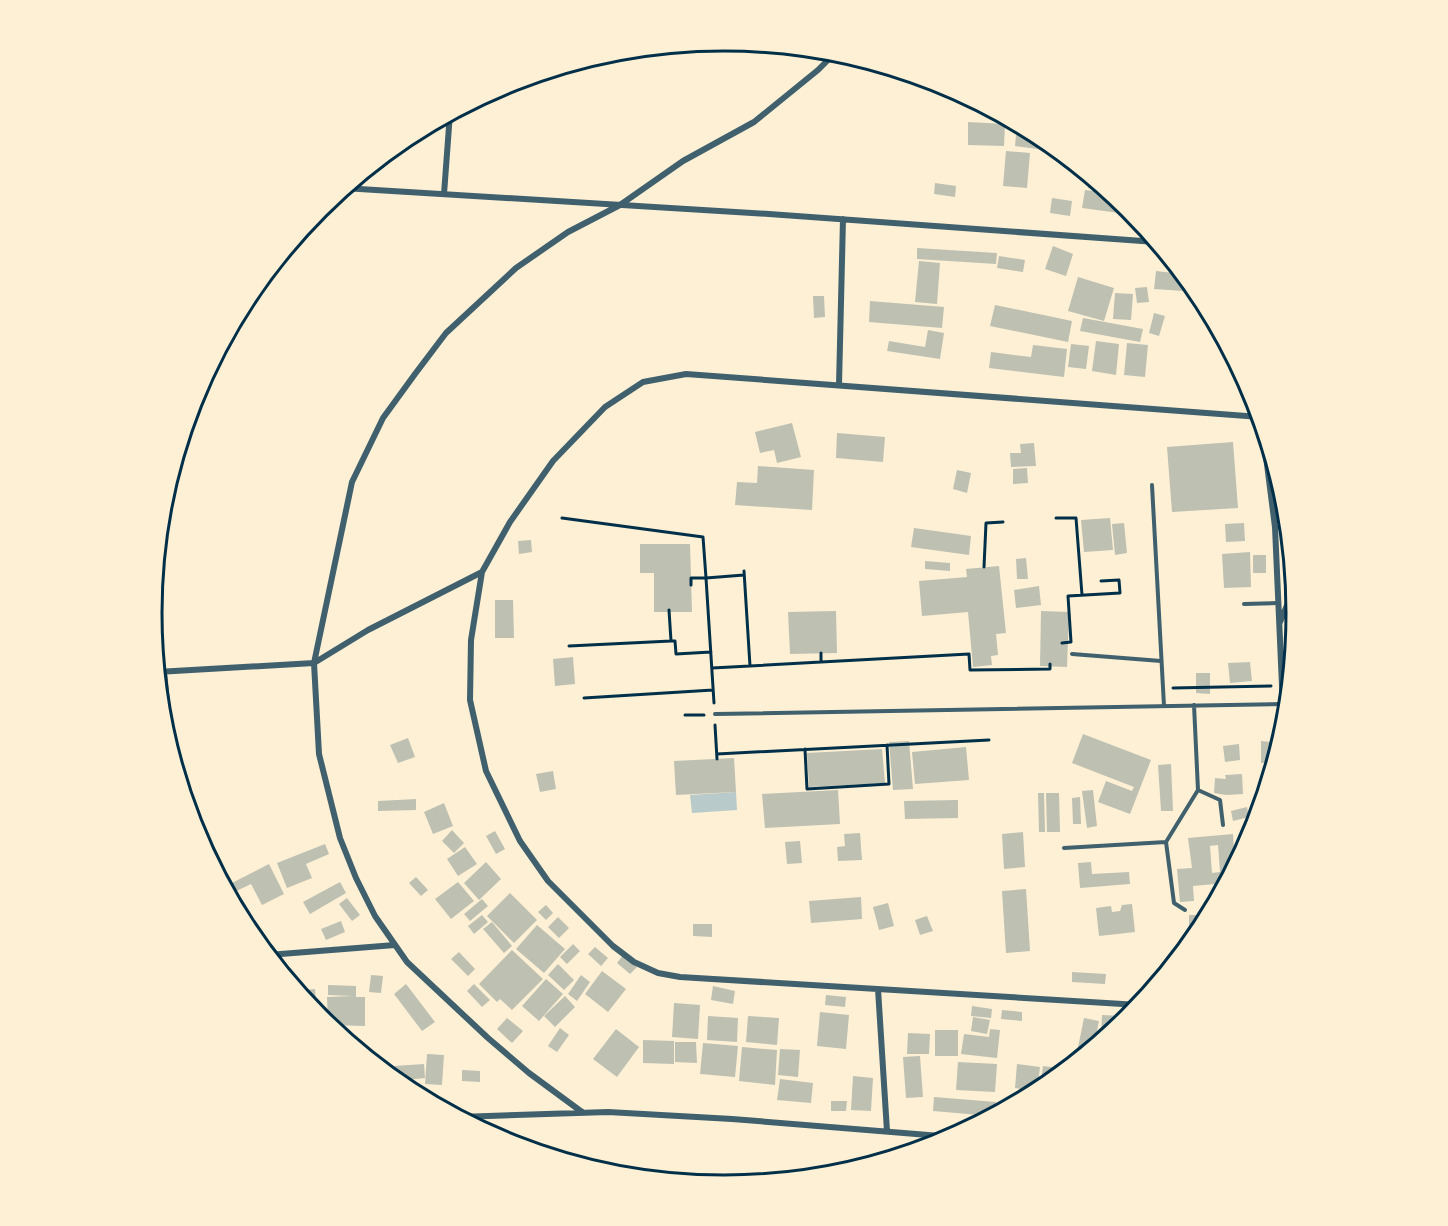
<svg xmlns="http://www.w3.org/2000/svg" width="1448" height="1226" font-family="'Fira Sans Condensed',sans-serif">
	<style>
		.green { fill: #b9caca }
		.building { fill: #bec0b2; fill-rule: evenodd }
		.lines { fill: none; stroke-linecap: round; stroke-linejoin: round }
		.path { stroke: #003049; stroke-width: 3 }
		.service { stroke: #3f606c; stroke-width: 4 }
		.minor { stroke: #3f606c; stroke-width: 6 }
		.rim { fill: none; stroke: #003049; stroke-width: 3 }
	</style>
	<rect width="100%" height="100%" fill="#fdf0d5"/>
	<path class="green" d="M736,792l1,18 -45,3 -2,-18z"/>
	<path class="building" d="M968,122l37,2 -1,22 -36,-1z
		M1017,124l30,17 -1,9 -31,-4z
		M1006,151l24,2 -3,35 -24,-2z
		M1089,176l18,15 -19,-3z
		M935,183l21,3 -1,11 -21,-3z
		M1085,190l25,3 24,22 -52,-7z
		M1052,198l20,3 -2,15 -20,-3z
		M1053,246l20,8 -7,22 -21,-7z
		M917,248l80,5 -1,11 -79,-5z
		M999,256l26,4 -2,12 -26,-4z
		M919,261l21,2 -3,41 -22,-2z
		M1156,271l27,3 15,18 -44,-3z
		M1078,277l36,11 -10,33 -36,-10z
		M1147,287l2,15 -12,1 -2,-15z
		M1115,293l18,1 -2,26 -18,-1z
		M813,296h11l1,21 -11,1z
		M870,301l74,6 -2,21 -73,-6z
		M995,305l77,16 -4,21 -78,-16z
		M1154,313l11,3 -6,20 -10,-3z
		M1083,318l60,11 -3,13 -60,-11z
		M928,330l16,3 -4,26 -53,-8 2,-10 36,6z
		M1096,341l23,3 -3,31 -24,-4z
		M1127,343l21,2 -3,32 -21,-2z
		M1071,344l18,2 -3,23 -18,-2z
		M1033,345l34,4 -3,28 -75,-9 2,-16 40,5z
		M792,423l9,34 -24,6 -3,-13 -14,3 -5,-21z
		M837,433l48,4 -2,25 -47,-4z
		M1233,442l5,66 -66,4 -5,-65z
		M1034,443l2,23 -25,1 -1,-14h11l-1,-9z
		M758,466l56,4 -2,40 -77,-5 2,-23 20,1z
		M1027,468l1,15 -15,1v-15z
		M957,470l14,3 -4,20 -14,-4z
		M1110,518l3,32 -29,2 -3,-32z
		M1124,523l3,30 -12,2 -3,-31z
		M1244,523l1,18 -19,1 -1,-18z
		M914,528l57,8 -2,19 -58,-8z
		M531,540l1,12 -13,2 -1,-13z
		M640,544h50l2,68h-38v-39h-14z
		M1250,552l1,35 -27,1 -2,-34z
		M1253,555h13v18h-13z
		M1026,558l2,21h-11l-1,-20z
		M925,561l25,2v8l-25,-2z
		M999,566l7,67 -10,1 2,21 -7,1 1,9 -19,2 -5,-55 -46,4 -3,-35 48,-4 -1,-8z
		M1039,586l2,19 -25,3 -2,-18z
		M495,600h18l1,38h-19z
		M836,611l1,42 -47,1 -2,-42z
		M1041,611l28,1 -2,55 -27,-1z
		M573,657l2,27 -20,2 -2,-27z
		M1250,662l2,19 -22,2 -2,-20z
		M1196,673h14v21l-14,-1z
		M1083,734l68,26 -21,54 -32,-12 8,-21 26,10 2,-4 -62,-24z
		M408,738l7,19 -17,6 -8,-18z
		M909,741l4,48 -20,1 -4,-48z
		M1261,741l10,1v21h-10z
		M1239,744l1,16 -15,2 -2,-16z
		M966,747l3,33 -54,4 -3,-32z
		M882,749l3,34 -76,4 -2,-34z
		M734,758l2,34 -60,3 -2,-34z
		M1171,764l2,47h-12l-3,-46z
		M553,771l3,18 -16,3 -4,-18z
		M1242,774l1,20 -17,1 -12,-2 1,-15 11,1 -1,-4z
		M838,790l2,34 -75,4 -3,-34z
		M1093,790l4,36 -10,2 -5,-37z
		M1038,793h6l1,39h-6z
		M1046,793h13l1,39h-13z
		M1080,797l1,27h-8l-1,-26z
		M416,799v11l-38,1v-10z
		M958,800v18l-53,1 -1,-18z
		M444,803l9,23 -20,8 -9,-22z
		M1247,807l2,10 -16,4 -2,-10z
		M452,830l12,13 -10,10 -12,-12z
		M495,831l10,18 -9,5 -10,-18z
		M1023,832l2,35 -21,2 -2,-35z
		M860,833l2,27 -24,1 -1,-14 8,-1 -1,-12z
		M1233,834l2,31 -9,18 -33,3 1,15 -14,1 -3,-33 15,-1 -4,-30zM1218,845l2,27 -8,1 -2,-27z
		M800,841l2,22 -15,1 -2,-22z
		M325,844l4,10 -23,10 6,14 -25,10 -10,-25z
		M465,847l12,17 -19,12 -11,-17z
		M486,862l15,17 -22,21 -15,-17z
		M1091,862l1,12 37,-2 1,12 -50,4 -2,-25z
		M269,864l15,30 -22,11 -11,-21 -21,10 -4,-8z
		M416,877l12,13 -7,6 -12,-13z
		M340,882l6,11 -36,21 -7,-12z
		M458,882l16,19 -23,18 -16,-20z
		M1026,889l4,62 -24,2 -4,-62z
		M510,893l27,27 -23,23 -27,-27z
		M861,897l1,22 -51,4 -2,-22z
		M347,898l13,17 -8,6 -13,-17z
		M482,899l6,7 -18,15 -6,-7z
		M888,903l6,23 -15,4 -6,-23z
		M1132,904l3,28 -36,4 -3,-28 15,-2 1,6 8,-1 2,-6z
		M546,905l7,8 -7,7 -8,-8z
		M482,915l6,7 -14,12 -6,-8z
		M1189,915h20l-14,22h-6z
		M927,916l6,15 -13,4 -5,-15z
		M558,917l11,11 -10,10 -11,-11z
		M341,921l4,11 -19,8 -5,-11z
		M492,922l20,24 -8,7 -21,-24z
		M693,924h19v13l-19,-1z
		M537,925l28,24 -21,24 -28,-24z
		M573,944l7,7 -13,13 -7,-7z
		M595,947l13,11 -7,8 -13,-12z
		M512,950l31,29 -31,31 -12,-11 -3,3 -18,-18z
		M459,952l16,17 -7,7 -17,-17z
		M623,955l14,12 -7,7 -13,-11z
		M558,964l16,16 -10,10 -16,-15z
		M602,971l24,18 -18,23 -23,-18z
		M1072,972l34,2 -1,10 -33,-2z
		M371,975l12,1 -2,17 -12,-1z
		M581,975l9,7 -13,19 -9,-7z
		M546,979l17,15 -24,27 -17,-15z
		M406,984l29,38 -13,9 -28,-37z
		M474,984l16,16 -8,7 -15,-16z
		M328,985l28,1v11h9v29l-37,-1 -1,-28 26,-1 -25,-1z
		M713,986l22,5 -2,13 -22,-4z
		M315,989l2,26 -13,-16 1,-9z
		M826,995l20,2 -1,10 -20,-2z
		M565,996l10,11 -20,20 -11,-11z
		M674,1003l26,2 -2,34 -26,-2z
		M972,1006l20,3 -1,9 -20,-2z
		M1002,1010l20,2v9l-21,-2z
		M820,1012l29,3 -3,34 -29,-3z
		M1102,1015l23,1v5l-20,16h-4z
		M708,1016l30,2 -1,24 -30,-2z
		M748,1016l31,2 -2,27 -31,-3z
		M973,1017l17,3 -3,14 -16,-3z
		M507,1018l16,13 -11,12 -15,-14z
		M1084,1018l15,3 -5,26 -19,15z
		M560,1028l9,7 -12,17 -9,-6z
		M616,1029l23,18 -22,30 -24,-18z
		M990,1029l10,1 -3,28 -36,-4 3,-20 25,3z
		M935,1030h23v26h-23z
		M908,1033l22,1 -1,20h-22z
		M643,1040l31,1v23l-31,-1z
		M675,1042h21l1,21 -22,-1z
		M703,1043l35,3 -3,31 -35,-3z
		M742,1047l35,3 -2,35 -36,-4z
		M780,1049l20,1 -2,27 -20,-2z
		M427,1054l17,1 -2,30 -17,-1z
		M920,1056l3,41 -17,1 -3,-41z
		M958,1062l39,2 -2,28 -39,-2z
		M424,1064l1,14 -29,3 -17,-14z
		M1017,1064l23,3 -3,24 -22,-3z
		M1043,1066l23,3 -24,20h-2z
		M462,1070l18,1v11l-18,-1z
		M853,1076l20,2 -2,33 -20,-1z
		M780,1079l33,4 -2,20 -34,-3z
		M934,1097l62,5 -1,12 -4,2 -58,-5z
		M831,1101h16l-1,10h-15z"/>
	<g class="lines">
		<path class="path" d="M562,518l141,19 3,41 38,-3
			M1056,518h20l6,77
			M984,567l2,-44 17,-1
			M744,571l6,95
			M691,585v-7h15l8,125
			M669,610l2,31h4l1,13 35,-2
			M1062,643l9,-1 -3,-46 52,-3 -1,-13 -18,1
			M569,646l102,-5
			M821,662l148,-8 1,16 80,-1v-5
			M712,668l109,-6v-9
			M1173,688l98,-2
			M584,698l129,-8
			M685,715h19
			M715,725l2,34
			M805,749l2,40 82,-5 -2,-39
			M717,754l272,-14"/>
		<path class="service" d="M1152,485l12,221
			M1244,604l34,-1
			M1072,654l89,7
			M715,714l568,-10
			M1198,790l22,10 3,25
			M1166,842l8,61 11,7
			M1064,848l102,-6 32,-52 -4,-85"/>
		<path class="minor" d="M830,59l41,3
			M343,188l426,26 387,28
			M444,194l6,-81
			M839,385l4,-166
			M1262,425l13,102 9,204
			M1280,622l14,-33
			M164,671l8,86
			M157,672l157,-9 54,-33 114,-58
			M268,955l127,-10
			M878,989l9,142
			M1139,1005l-459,-28 -22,-4 -24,-11 -21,-16 -65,-65 -28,-40 -34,-70 -16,-71 1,-60 11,-68 28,-50 43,-61 52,-54 38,-25 43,-8 574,43
			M582,1112l-53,-39 -41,-35 -81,-76 -32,-46 -19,-38 -16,-40 -21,-84 -5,-91 38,-181 31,-64 32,-44 31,-41 70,-65 52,-36 52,-27 63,-44 71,-39 64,-52 18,-18
			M458,1117l150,-5 124,7 221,18"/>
	</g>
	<path d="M0 0H1448V1226H0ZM162 613a562 562 0 1 1 1124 0a562 562 0 1 1-1124 0Z" fill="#fdf0d5" fill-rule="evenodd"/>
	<path class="rim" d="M162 613a562 562 0 1 1 1124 0a562 562 0 1 1-1124 0Z"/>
</svg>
